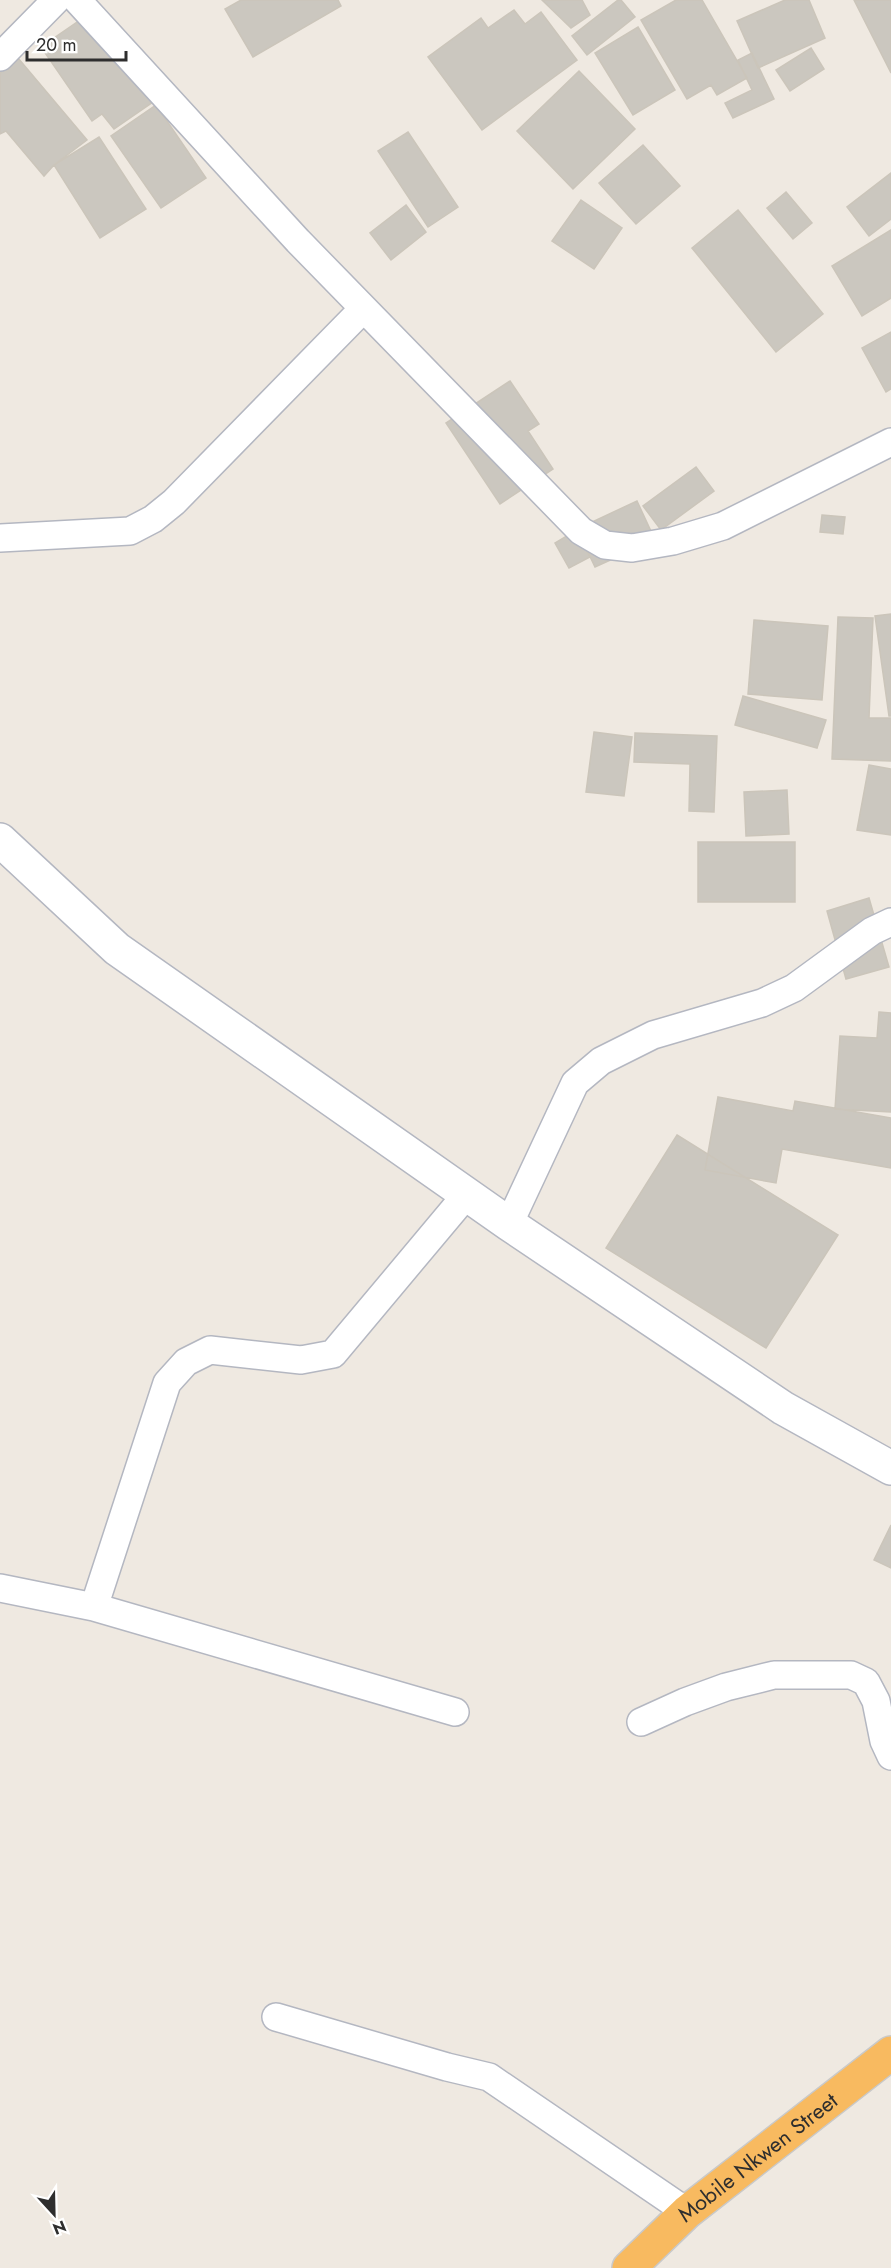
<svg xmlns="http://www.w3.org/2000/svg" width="891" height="2268" font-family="Jost,sans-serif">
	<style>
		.building { fill: #cbc7bf; stroke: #cbc5ba; stroke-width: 1.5 }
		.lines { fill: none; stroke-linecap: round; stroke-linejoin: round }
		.minor-casing { stroke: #b4b7c1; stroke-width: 30 }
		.tertiary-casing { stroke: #b4b7c1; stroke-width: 36 }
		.trunk-casing { stroke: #c9c9c9; stroke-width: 36 }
		.minor { stroke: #fff; stroke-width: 27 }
		.tertiary { stroke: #fff; stroke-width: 33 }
		.trunk { stroke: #f8ba60; stroke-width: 33 }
		.labels { text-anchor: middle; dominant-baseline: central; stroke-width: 6; stroke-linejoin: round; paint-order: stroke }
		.street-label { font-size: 22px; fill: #2e2e2e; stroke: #fff }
	</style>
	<rect width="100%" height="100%" fill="#efe9e1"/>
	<path class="building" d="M241,0h97l3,6 -88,51 -28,-48z
		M542,0h40l8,15 -19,13z
		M618,0h3l14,17 -48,38 -15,-19z
		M676,0h26l45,78 -30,17 -6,-10 -24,14 -46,-79z
		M785,0h24l16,38 -67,30 -21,-47z
		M854,0h37v73z
		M514,10l11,14 16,-12 36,48 -95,70 -54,-73 53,-39 7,10z
		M83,18l27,39 9,-3 34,48 -39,27 -12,-15 -10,7 -51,-74z
		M638,27l37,63 -42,25 -38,-62z
		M811,48l13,21 -34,22 -14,-21z
		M752,53l22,46 -41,19 -8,-15 27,-13 -14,-30z
		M18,58l69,82 -33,25 -10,11 -38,-45 -6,3v-61z
		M579,71l56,58 -62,60 -56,-58z
		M156,105l50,73 -45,30 -50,-72z
		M408,132l50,75 -30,20 -50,-76z
		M99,137l47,72 -46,29 -46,-73z
		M643,145l37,41 -44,38 -37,-41z
		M891,173v46l-22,17 -22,-29z
		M786,192l26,31 -19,16 -26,-31z
		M581,200l41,28 -28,41 -42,-28z
		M406,205l20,27 -35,28 -21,-27z
		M738,210l85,104 -47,38 -84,-104z
		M891,230v68l-29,18 -30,-50z
		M891,332v57l-5,3 -24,-44z
		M510,381l29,43 -11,7 25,38 -53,35 -54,-81z
		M696,467l18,24 -53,39 -18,-24z
		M637,501l18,39 -60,27 -18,-38z
		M822,515l23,2 -2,17 -23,-2z
		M575,531l15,26 -21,11 -14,-25z
		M891,614v102h-2l-14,-100z
		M838,617l35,1 -4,100h22v43l-59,-2z
		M754,620l74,6 -6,74 -74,-6z
		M743,696l83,24 -9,28 -82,-23z
		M594,732l38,5 -8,59 -38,-4z
		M635,733l82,3 -3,76 -25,-1 1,-47 -56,-2z
		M869,765l22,4v66l-34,-5z
		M787,790l2,44 -43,2 -2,-44z
		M698,842h97v60h-97z
		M869,898l20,69 -43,12 -19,-68z
		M879,1012l12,1v99l-56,-3 5,-73 37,2z
		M718,1097l75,14 2,-10 96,17v50l-109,-19 -6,34 -71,-13z
		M677,1135l161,100 -72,113 -160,-100z
		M891,1525v43l-17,-8z"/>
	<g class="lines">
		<g class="minor-casing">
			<path id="minor" d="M77,0l221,241 283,290 24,14 27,3 41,-7 50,-15 168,-84
				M0,57l56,-57
				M0,538l130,-7 23,-12 21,-17 189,-193
				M509,1224l66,-141 26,-22 52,-26 109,-32 32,-15 78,-57 19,-9
				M0,1588l94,19 361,105
				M94,1607l73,-224 19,-21 24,-12 91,10 32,-6 134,-160
				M641,1722l44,-20 41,-15 48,-12h77l15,7 10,19 8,40 7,15
				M276,2017l171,50 42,10 198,135"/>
		</g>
		<g class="tertiary-casing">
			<path id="tertiary" d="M0,840l117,109 392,275 274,184 108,60"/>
		</g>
		<g class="trunk-casing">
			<g id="trunk">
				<path id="s1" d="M629,2268l58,-56 204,-159"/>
			</g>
		</g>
		<use href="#minor" class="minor"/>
		<use href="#tertiary" class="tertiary"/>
		<use href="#trunk" class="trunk"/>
	</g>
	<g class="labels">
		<g class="street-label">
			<text stroke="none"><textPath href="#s1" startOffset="170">Mobile Nkwen Street</textPath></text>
		</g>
	</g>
	<g transform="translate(54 2214) rotate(158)" stroke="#ffffff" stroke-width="4.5" paint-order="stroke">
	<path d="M0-4.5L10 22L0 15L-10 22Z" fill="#2e2e2e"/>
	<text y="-9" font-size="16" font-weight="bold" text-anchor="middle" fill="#2e2e2e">N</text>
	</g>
	<path d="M27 51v9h99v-9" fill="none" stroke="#2e2e2e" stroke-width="3"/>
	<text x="36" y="51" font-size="18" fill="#2e2e2e" stroke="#ffffff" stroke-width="4.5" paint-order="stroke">20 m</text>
</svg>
